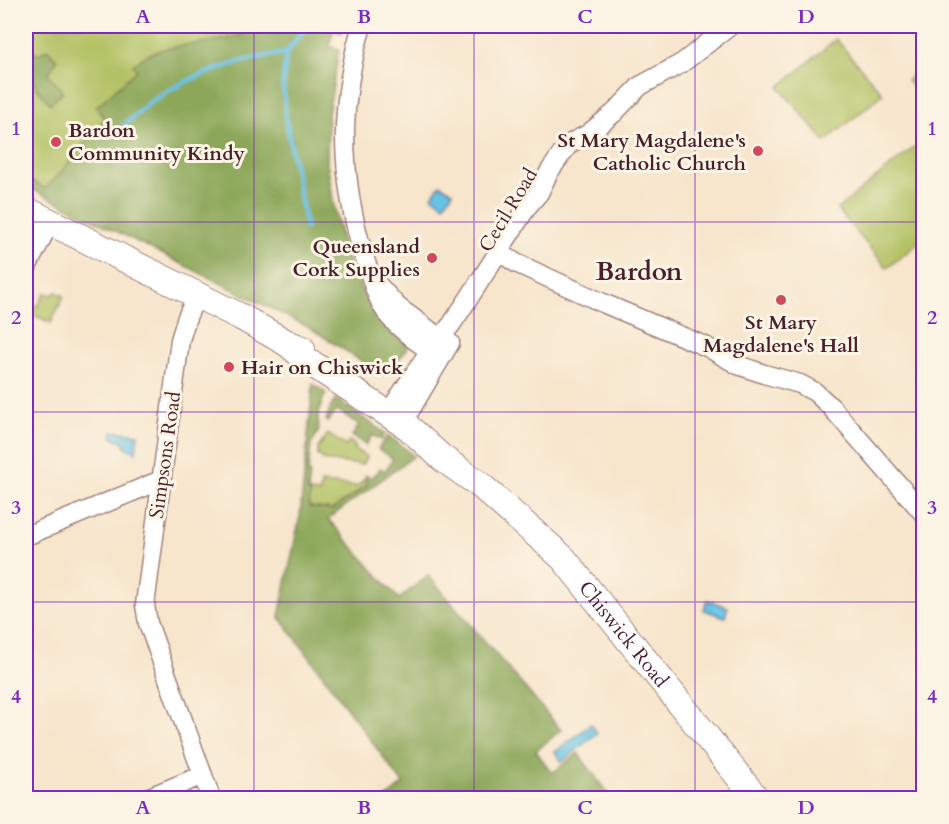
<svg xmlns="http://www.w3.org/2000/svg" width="949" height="824" font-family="Cardo,serif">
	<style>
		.green { fill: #b2c164; stroke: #7e7048; stroke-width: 1.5 }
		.forest { fill: #8da75a; stroke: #6c6342; stroke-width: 1.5 }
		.water { fill: #68c2e6; stroke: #597088; stroke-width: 1.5 }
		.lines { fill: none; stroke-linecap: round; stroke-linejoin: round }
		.stream { stroke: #68c2e6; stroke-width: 4.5 }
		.minor-casing { stroke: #a0827c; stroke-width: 21 }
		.secondary-casing { stroke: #a0827c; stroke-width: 28 }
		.minor { stroke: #fff; stroke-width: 18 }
		.secondary { stroke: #fff; stroke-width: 26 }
		.grid { fill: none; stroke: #7b2cbf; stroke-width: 1.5; stroke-opacity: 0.55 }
		.poi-dot { fill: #d1495b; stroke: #fcf5e5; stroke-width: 2 }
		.labels { text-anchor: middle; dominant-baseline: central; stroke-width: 6; stroke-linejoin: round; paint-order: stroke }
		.poi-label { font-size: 20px; font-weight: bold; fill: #4a1f2b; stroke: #fcf5e5; text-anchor: start }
		.street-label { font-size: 20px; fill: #4a1f2b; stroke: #fcf5e5 }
		.district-label { font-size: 26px; font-weight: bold; fill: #4a1f2b; stroke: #fcf5e5 }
		.neatline { fill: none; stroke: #7b2cbf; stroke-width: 2 }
		.grid-label { font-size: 20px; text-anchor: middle; font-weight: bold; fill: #7b2cbf }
	</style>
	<rect width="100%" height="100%" fill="#fcf5e5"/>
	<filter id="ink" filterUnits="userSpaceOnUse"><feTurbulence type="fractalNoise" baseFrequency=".0167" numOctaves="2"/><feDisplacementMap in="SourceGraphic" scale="12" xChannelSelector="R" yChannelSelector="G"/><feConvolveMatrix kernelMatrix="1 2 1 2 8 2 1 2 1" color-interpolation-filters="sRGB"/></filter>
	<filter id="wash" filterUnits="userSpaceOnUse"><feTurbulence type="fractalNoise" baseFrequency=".008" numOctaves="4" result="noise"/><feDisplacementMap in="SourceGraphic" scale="24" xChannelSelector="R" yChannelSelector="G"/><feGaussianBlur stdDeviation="1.35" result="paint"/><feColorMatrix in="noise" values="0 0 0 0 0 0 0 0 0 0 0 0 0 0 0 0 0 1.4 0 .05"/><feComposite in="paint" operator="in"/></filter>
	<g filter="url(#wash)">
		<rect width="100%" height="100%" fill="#f7e5cc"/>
		<path class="green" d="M26,26h317l-2,7 -8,-3 -4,16 10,4 -11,64 -1,49 7,44 12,48 28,62 33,24v8l-18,23 -6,3 -71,-46 -286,-143z
			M836,39l47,55 -58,48 -46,-55z
			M919,70l4,6v25l-16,-21z
			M923,140v100l-36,28 -50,-59z
			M56,292l8,4 -13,27 -20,-9 -5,1 6,-11 5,3 8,-14 7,2z
			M328,434l18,12 3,-5 7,5 -2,3 13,8 -5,8 -40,-5v-3l-4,-1v-8z
			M364,479l3,3 -1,4 -34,24 -23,-3 1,-15 10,1 1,-10 37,3z"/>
		<path class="forest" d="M258,26h85l-2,7 -8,-3 -4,16 10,4 -11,64 -1,49 7,44 12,48 28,62 33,24 2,5 -20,26 -6,3 -71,-46 -286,-143v-8l19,10 11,-10 49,-59 -9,-12 41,-37 -4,-5c32,-30 88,-13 125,-39z
			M26,44l11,11 10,-6 10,11 -9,14 15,18 -13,12 -24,-29z
			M313,384l13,9 -4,9 -4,15 1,13 -8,15 -3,27h2l-2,20h2l-1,15 23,3 34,-24 1,-4 -3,-3 2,-4 5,3 3,-4 2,1 4,-7 5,3 8,-12 -15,-10 10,-14 26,21 -86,63 71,80 29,-24 133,155 -25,21 16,22 26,-20 33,45h-225l17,-14 -124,-168 21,-100z
			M336,399l49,34 -4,7 -9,-5 -6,10 -14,-9 7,-11 -22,-15 -9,12 -2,-2 4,-12z"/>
		<path class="water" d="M440,184l13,8 -9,13 -12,-9z
			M113,431l25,3 -2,18 -12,-6 1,-3 -13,-6z
			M707,600l21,7 -3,10 -21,-7z
			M591,724l6,9 -35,29 -7,-10z"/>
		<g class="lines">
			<path class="stream" d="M124,125c9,-7 17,-15 25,-22 35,-26 94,-45 137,-50
				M306,228l-20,-108 -3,-35 3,-32 21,-27"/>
		</g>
	</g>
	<g filter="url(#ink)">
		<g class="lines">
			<g class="minor-casing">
				<path id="minor" d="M362,26c-10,31 -17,75 -17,108 0,48 9,95 25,140 4,13 8,26 16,38 6,10 33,34 45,38 4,2 9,1 13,2l-4,-14 -42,-31 -27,-30
					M499,252l17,11 87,40 104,44 31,18 26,9 36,10 15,8 16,15 93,107
					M26,269l24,-47
					M197,295l-10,22 -7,23 -35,265 3,18 63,175
					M395,403l35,-53 21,-25 18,-27 58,-91 12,-14 10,-21 17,-24 5,-5 17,-9 26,-21 26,-27 42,-23 48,-37
					M408,414l42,-71
					M26,536l135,-56
					M147,798l56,-23"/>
			</g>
			<g class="secondary-casing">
				<g id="secondary">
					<path d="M26,210l215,107 46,26 15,6"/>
					<path id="s1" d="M287,343l21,18 100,66 34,31 37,26 84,74 193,240"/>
				</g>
			</g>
			<use href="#minor" class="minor"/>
			<use href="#secondary" class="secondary"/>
		</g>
	</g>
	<path class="grid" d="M254,26v772M474,26v772M695,26v772M26,222h898M26,412h898M26,602h898"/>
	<g class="poi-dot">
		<circle cx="56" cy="142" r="6"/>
		<circle cx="758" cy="151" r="6"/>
		<circle cx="432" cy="258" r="6"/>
		<circle cx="781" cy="300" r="6"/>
		<circle cx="229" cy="367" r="6"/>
	</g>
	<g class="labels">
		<g class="poi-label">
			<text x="68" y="130">Bardon<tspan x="68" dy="23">Community Kindy</tspan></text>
			<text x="746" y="140" text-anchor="end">St Mary Magdalene's<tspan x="746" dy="23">Catholic Church</tspan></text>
			<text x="420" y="246" text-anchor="end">Queensland<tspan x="420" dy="23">Cork Supplies</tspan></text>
			<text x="781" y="322" text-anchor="middle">St Mary<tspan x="781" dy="23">Magdalene's Hall</tspan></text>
			<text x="241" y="367">Hair on Chiswick</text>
		</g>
		<g class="street-label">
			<text transform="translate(508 210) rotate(-59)">Cecil Road</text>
			<text transform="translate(165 455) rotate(-82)">Simpsons Road</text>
			<text stroke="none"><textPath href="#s1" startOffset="448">Chiswick Road</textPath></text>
		</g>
		<g class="district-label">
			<text x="639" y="271">Bardon</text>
		</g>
	</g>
	<rect width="949" height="824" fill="none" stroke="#fcf5e5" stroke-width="66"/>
	<rect x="33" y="33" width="883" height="758" class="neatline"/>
	<g class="grid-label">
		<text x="143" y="23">A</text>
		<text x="364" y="23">B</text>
		<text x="585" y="23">C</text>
		<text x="806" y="23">D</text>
		<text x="16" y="135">1</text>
		<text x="932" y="135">1</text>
		<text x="16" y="324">2</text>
		<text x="932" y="324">2</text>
		<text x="16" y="514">3</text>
		<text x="932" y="514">3</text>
		<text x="16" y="703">4</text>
		<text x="932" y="703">4</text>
		<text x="143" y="814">A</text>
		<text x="364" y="814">B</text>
		<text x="585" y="814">C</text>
		<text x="806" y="814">D</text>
	</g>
</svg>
